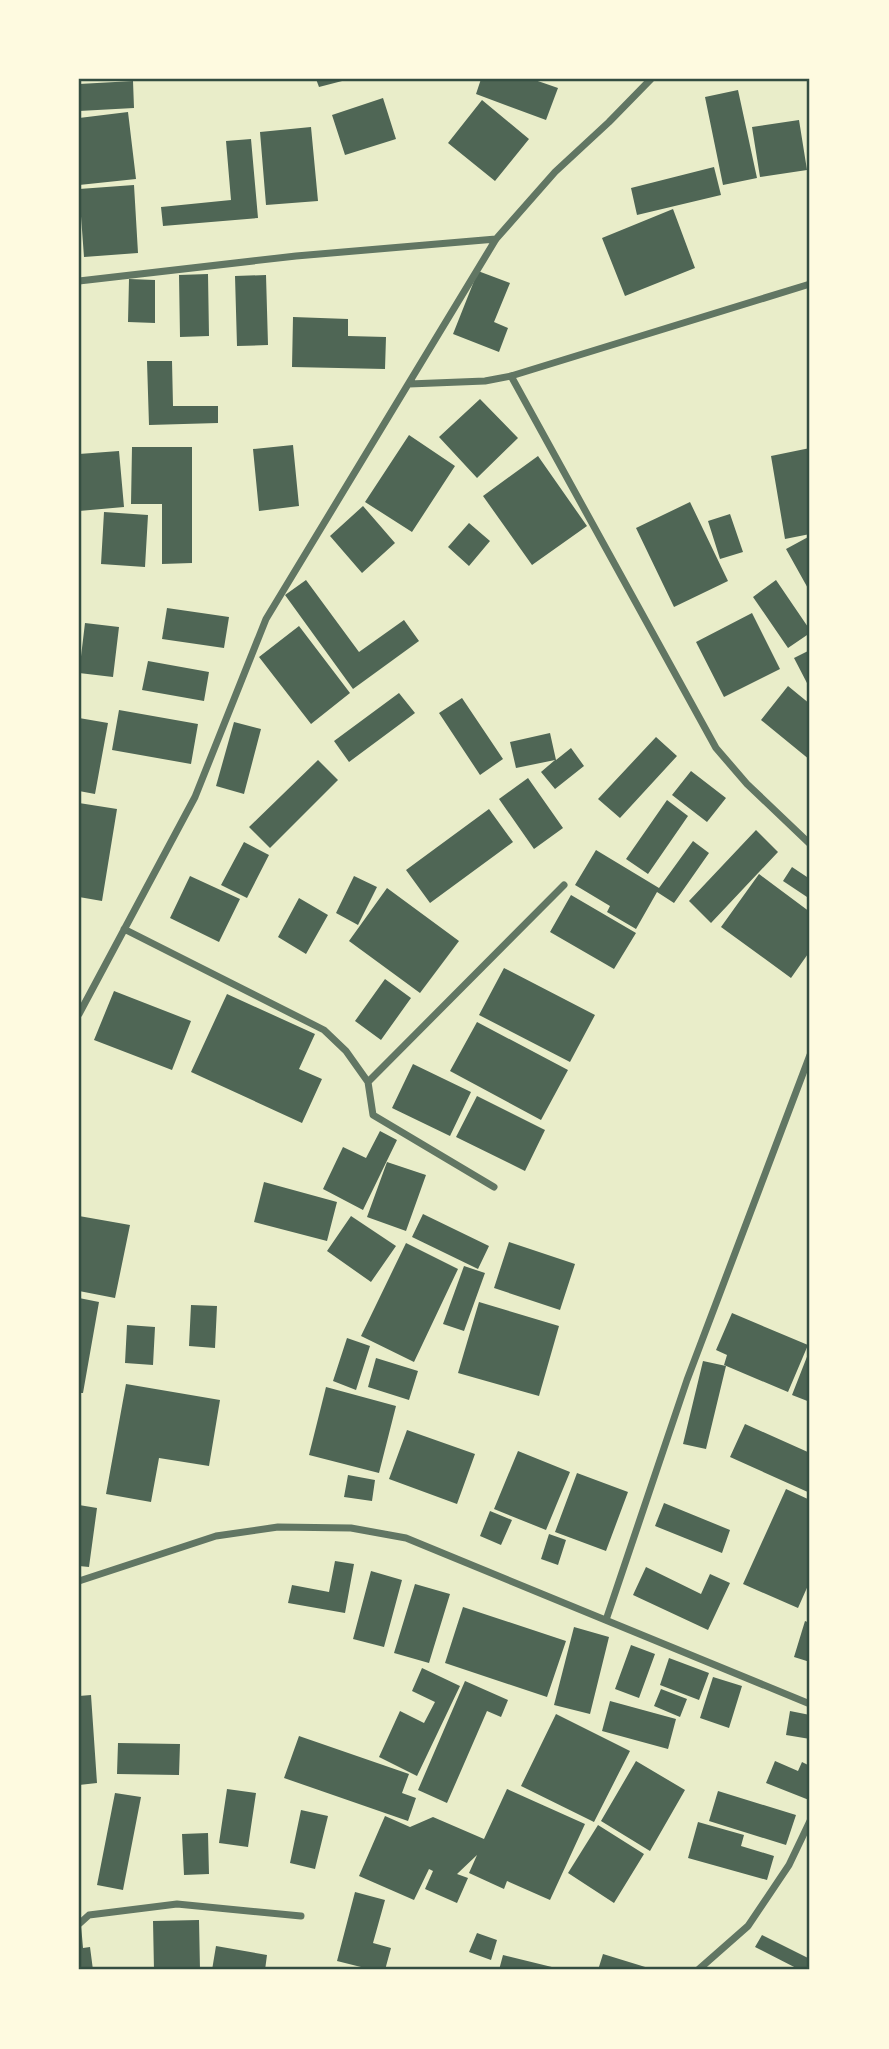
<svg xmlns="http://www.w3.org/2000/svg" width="889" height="2049" font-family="'Libre Baskerville',serif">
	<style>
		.building { fill: #4f6655 }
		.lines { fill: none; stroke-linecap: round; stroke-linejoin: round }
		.minor { stroke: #617663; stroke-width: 7 }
		.neatline { fill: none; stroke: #344e41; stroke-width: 2.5 }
	</style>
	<rect width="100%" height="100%" fill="#e9edc9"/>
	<path class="building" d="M316,79h30v1l-27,7z
		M481,79h51l26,9 -12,32 -70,-26z
		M133,81l1,27 -55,3v-27z
		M738,90l19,88 -34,7 -18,-88z
		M383,98l13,41 -51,16 -13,-40z
		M482,100l47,39 -34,42 -47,-38z
		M128,112l8,67 -57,6v-67z
		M799,120l8,50 -47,7 -8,-50z
		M311,127l7,74 -52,4 -6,-73z
		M251,139l7,79 -95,8 -2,-19 70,-7 -5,-59z
		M714,167l7,28 -84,20 -6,-27z
		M134,185l4,68 -54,4 -5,-68z
		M673,209l22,59 -70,28 -23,-58z
		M478,271l32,12 -16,39 14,6 -9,24 -46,-18z
		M208,274l1,62 -29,1 -1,-62z
		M266,275l2,70 -31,1 -2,-70z
		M129,279l26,1v43l-27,-1z
		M293,317l55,2v17l38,1 -1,32 -93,-2z
		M147,361h25l1,45h45v17l-69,2z
		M480,399l38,39 -41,40 -38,-41z
		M409,435l46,31 -43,66 -47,-30z
		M293,445l6,61 -40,5 -6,-62z
		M132,447h60v116l-30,1v-60h-31z
		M810,448v86l-25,5 -14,-83z
		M119,451l5,56 -45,4v-57z
		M538,456l49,70 -55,39 -49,-69z
		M690,502l38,79 -54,26 -38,-79z
		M363,506l32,37 -33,30 -32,-37z
		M104,512l44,3 -3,52 -44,-3z
		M730,514l13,38 -23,7 -12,-38z
		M469,523l21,18 -21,25 -21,-19z
		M810,536v56l-24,-43z
		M306,580l53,72 45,-32 15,21 -66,48 -68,-94z
		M776,580l34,50v3l-22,15 -35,-51z
		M167,608l62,9 -5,31 -62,-9z
		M752,613l28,56 -56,28 -28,-55z
		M85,623l34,4 -6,50 -34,-4z
		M299,626l51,67 -39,31 -52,-67z
		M810,650v34l-2,1 -14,-27z
		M148,661l61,11 -5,29 -62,-11z
		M788,686l22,18v56l-49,-40z
		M399,693l16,20 -66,49 -15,-21z
		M462,698l41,61 -23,16 -41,-62z
		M119,710l79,14 -7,40 -79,-14z
		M79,718l29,5 -13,71 -16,-3z
		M234,722l27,7 -17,65 -28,-8z
		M550,733l6,27 15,-12 13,18 -29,23 -14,-17 14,-12 -39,8 -6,-26z
		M656,737l21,19 -57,62 -22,-19z
		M318,760l20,20 -68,68 -21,-21z
		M691,771l35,27 -19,24 -35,-27z
		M528,778l35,50 -29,21 -35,-50z
		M667,800l21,16 -40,58 -22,-15z
		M79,803l38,6 -15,92 -23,-4z
		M489,809l24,33 -83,61 -24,-33z
		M756,830l22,22 -67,71 -22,-22z
		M693,841l16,12 -35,50 -17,-11 -21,37 -29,-17 3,-6 -35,-21 21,-35 63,38z
		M244,842l25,13 -22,43 -26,-13z
		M792,867l18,12v20l-27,-18z
		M759,874l51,38v39l-19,27 -70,-51z
		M190,876l50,23 -21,43 -49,-24z
		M354,876l23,11 -19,38 -22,-12z
		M387,888l72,53 -39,52 -71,-52z
		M571,895l65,38 -22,36 -64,-37z
		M299,898l29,17 -22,39 -28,-17z
		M504,968l91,47 -25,47 -91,-47z
		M385,979l26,19 -30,42 -26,-19z
		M114,991l77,30 -19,49 -78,-30z
		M227,994l88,40 -16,35 23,10 -20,44 -111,-51z
		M477,1022l91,48 -27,50 -91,-49z
		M413,1064l58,28 -21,44 -58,-28z
		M477,1096l68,34 -20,41 -69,-34z
		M380,1131l17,9 -34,70 -40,-21 20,-42 23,11z
		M387,1162l39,13 -20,56 -39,-14z
		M264,1182l73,20 -10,39 -73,-19z
		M423,1214l66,32 -11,23 -66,-32z
		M79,1216l51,9 -15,73 -36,-7z
		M351,1216l45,30 -25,36 -44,-31z
		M509,1242l66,22 -15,46 -66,-22z
		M406,1243l52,26 -44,93 -53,-26z
		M464,1266l21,7 -21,58 -21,-7z
		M79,1298l20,4 -16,91h-4z
		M479,1302l80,24 -20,70 -81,-23z
		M191,1305l26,1 -2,42 -26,-2z
		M732,1313l76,32 -20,47 -64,-27 3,-10 -11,-5z
		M127,1325l28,2 -2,38 -28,-2z
		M347,1338l23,8 -14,44 -23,-9z
		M810,1349v53l-18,-7z
		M376,1358l42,13 -9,29 -41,-13z
		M703,1361l23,5 -20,83 -23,-5z
		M126,1384l94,16 -11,66 -50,-8 -8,44 -45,-8z
		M326,1387l70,19 -17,67 -70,-18z
		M745,1424l65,29v40l-80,-36z
		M407,1430l68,24 -18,50 -68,-25z
		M518,1451l52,21 -24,58 -52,-21z
		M577,1473l51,19 -22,59 -51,-19z
		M348,1475l27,5 -3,21 -28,-4z
		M786,1489l24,11v81l-12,27 -55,-24z
		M664,1503l66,27 -8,23 -67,-27z
		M79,1505l18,3 -8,59 -10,-1z
		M490,1511l22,9 -11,25 -21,-9z
		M549,1534l17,6 -8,25 -17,-6z
		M335,1561l19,3 -9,49 -57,-10 4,-18 37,7z
		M646,1567l55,27 9,-20 20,9 -22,47 -75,-35z
		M371,1571l31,9 -18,67 -31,-8z
		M415,1584l35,10 -21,69 -35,-10z
		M463,1607l103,34 -19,56 -102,-34z
		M805,1621l5,2v39l-16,-5z
		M574,1627l35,10 -19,77 -36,-9z
		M631,1645l24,9 -16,44 -24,-9z
		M669,1658l40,15 -10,27 -39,-15z
		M422,1668l38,18 -43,90 -38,-19 21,-46 24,12 11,-21 -23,-11z
		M713,1677l29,9 -13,42 -29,-10z
		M465,1681l43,19 -7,17 -14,-6 -40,92 -29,-13z
		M661,1689l26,10 -7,18 -26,-11z
		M91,1695l6,88 -18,2v-89z
		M610,1701l66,18 -8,30 -66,-18z
		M790,1711l20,4v24l-24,-4z
		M556,1714l74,37 -36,71 -73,-36z
		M299,1736l110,38 -7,19 14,5 -8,23 -124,-43z
		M118,1743l62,1 -1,31 -62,-1z
		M636,1761l49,29 -35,61 -49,-30z
		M775,1761l23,10 4,-9 8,4 -1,34 -43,-17z
		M227,1789l29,4 -8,54 -29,-4z
		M507,1789l78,35 -35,76 -43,-19 -3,8 -35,-16 8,-18 -20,19 11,4 -11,25 -32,-14 8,-18 -4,-2 -15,31 -55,-24 26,-60 25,11 23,-10 51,22z
		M718,1791l78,24 -10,30 -77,-24z
		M115,1793l26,4 -18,93 -26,-5z
		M301,1810l27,6 -13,53 -25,-6z
		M698,1822l46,13 -3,11 33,10 -7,24 -79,-22z
		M598,1825l46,29 -30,49 -46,-30z
		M208,1833l1,41 -25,1 -2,-41z
		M355,1892l30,8 -12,43 18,5 -6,22h-12l-36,-9z
		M199,1920l1,50h-46l-1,-49z
		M79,1925h2l2,23 7,-1 3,23h-14z
		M477,1933l20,7 -6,20 -22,-8z
		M762,1935l48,24v11h-10l-45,-23z
		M216,1946l51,9 -2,15h-53z
		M603,1954l52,16h-57z
		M503,1955l57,14v1h-61z"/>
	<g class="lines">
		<path class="minor" d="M79,281l217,-25 200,-17
			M511,376l205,372 31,36 63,60
			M409,384l76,-3 26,-5 299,-92
			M124,929l200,101 22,21 22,31 5,33 121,72
			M79,1014l116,-217 71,-178 230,-380 59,-67 54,-50 42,-43
			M368,1082l196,-197
			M79,1581l137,-45 62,-9 73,1 55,10 404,166
			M606,1620l81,-240 123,-325
			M79,1924l10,-9 88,-11 124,12
			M698,1970l50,-44 41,-61 21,-44"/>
	</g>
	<rect width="889" height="2049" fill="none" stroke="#fefae0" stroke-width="161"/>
	<rect x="80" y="80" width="728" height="1888" class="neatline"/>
</svg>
